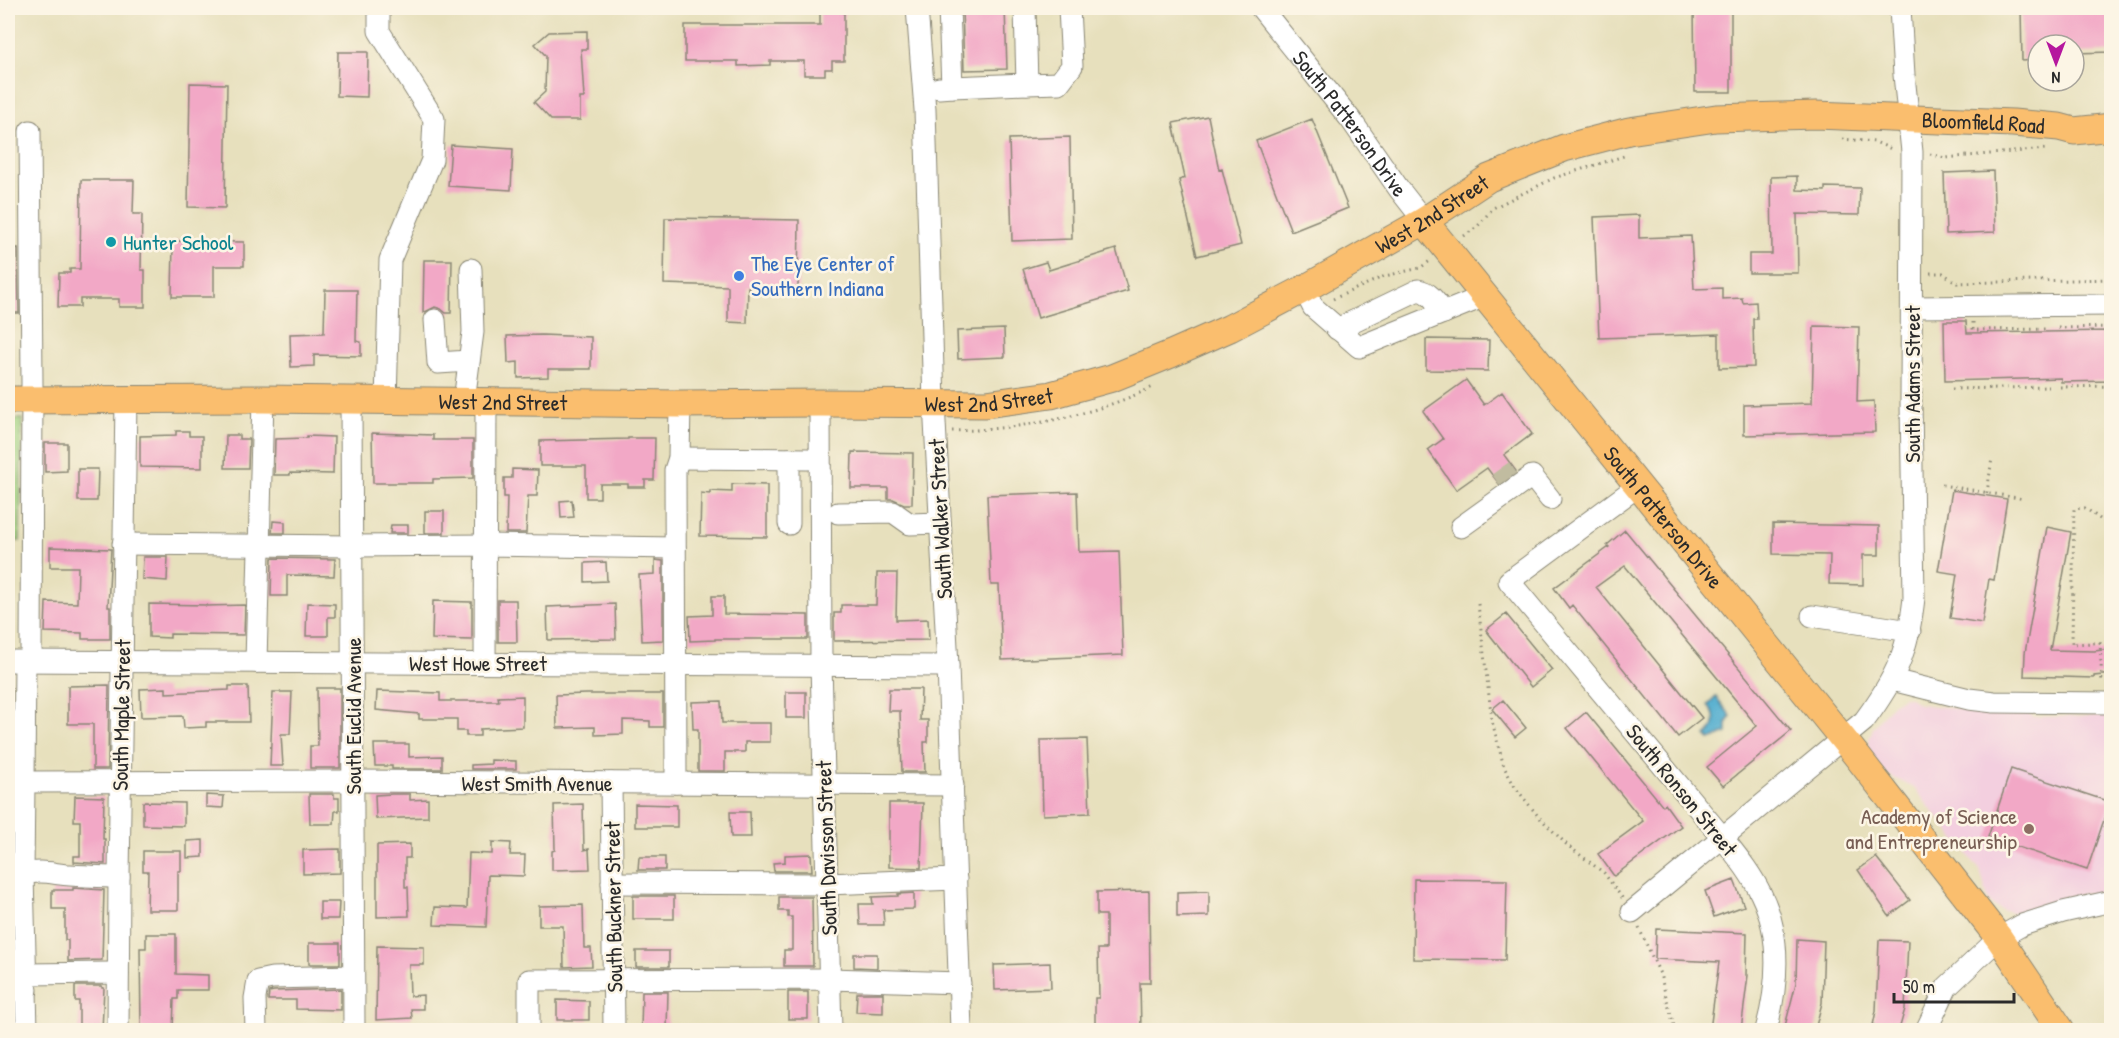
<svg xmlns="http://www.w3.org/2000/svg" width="2119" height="1038" font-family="'Patrick Hand',sans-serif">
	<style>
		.built { fill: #f3cfdf }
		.green { fill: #a1d281; stroke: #667e56; stroke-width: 1.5 }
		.water { fill: #51adcf; stroke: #3e6c7d; stroke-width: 1.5 }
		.building { fill: #f2a8c6 }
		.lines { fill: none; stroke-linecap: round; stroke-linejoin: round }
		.minor-tunnel { stroke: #c1bca0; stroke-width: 21; stroke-dasharray: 21 10; stroke-linecap: butt }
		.minor-casing { stroke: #898674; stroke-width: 23 }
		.major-casing { stroke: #898674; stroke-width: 29 }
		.path { stroke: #898674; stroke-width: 3; stroke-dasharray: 1.5 4.5; stroke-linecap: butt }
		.minor { stroke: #fff; stroke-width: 21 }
		.major { stroke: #fabe6e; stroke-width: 27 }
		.culture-dot { fill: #0f9aa8; stroke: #fcf5e5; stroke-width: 2 }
		.shop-dot { fill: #3f7fe0; stroke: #fcf5e5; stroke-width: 2 }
		.education-dot { fill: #8d6e63; stroke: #fcf5e5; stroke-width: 2 }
		.labels { text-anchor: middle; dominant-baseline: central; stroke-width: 5; stroke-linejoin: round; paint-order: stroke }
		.street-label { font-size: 22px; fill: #2b2b2b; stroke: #fcf5e5 }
		.culture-label { font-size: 22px; fill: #0d838f; stroke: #fcf5e5; text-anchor: start }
		.shop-label { font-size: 22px; fill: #366cbe; stroke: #fcf5e5; text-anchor: start }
		.education-label { font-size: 22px; fill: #785e54; stroke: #fcf5e5; text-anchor: end }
	</style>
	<rect width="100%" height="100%" fill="#fcf5e5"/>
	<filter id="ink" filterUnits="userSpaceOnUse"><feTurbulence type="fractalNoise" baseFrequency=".0167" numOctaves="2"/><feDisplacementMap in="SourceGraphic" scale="12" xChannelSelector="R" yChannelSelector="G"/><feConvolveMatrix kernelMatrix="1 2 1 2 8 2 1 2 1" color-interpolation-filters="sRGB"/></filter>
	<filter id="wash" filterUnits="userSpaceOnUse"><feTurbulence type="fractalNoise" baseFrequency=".008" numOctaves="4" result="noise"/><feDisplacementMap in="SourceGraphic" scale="24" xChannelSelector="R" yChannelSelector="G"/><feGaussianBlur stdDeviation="1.35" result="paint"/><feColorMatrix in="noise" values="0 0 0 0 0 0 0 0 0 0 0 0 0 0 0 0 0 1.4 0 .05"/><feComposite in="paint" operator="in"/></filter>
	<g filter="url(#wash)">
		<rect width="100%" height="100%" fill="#e7e0bd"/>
		<path class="built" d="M1904,697l6,1 9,6 48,6 3,-2 57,3 6,6 78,-1v175l-35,4 -59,18 -13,-2 -12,-6 -4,-5 -8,-30 -66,-82 -30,-15 -14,-21 -1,-12 4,-12 19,-24z"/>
		<path class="green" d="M8,419h14l-2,122h-12z"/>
		<path class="water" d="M1716,697l15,19 -4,6v11l-17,7 -4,-4c11,-9 11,-21 2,-31z"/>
		<g id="blocks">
			<path class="building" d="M820,8h24v53h-12v8h-7v6h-21v-14h-34v4l-32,1v-5h-53v-36h135z
				M962,8h43l2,61 -43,1z
				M1694,8h37v84h-36z
				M2021,8h91v44l-38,1v-8h-36v15l-16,1z
				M587,31v18h-6l3,49h-4v22h-29l-17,-18 11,-10 1,-36 -11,-12 14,-12z
				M338,52h30l-1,45 -30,-1z
				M190,83l37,1 -2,124 -37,-1z
				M1208,116l11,54 3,-1 19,76 -44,11 -18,-76 6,-2 -12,-55z
				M1312,119l36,89 -57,23 -35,-90z
				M1070,137l2,102 -60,2 -3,-102z
				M451,145l62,4 -2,41 -63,-4z
				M1993,171l2,61 -49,2 -2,-61z
				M1797,176v14l28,1v-4l35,1 -1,27 -62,-1 1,59h-49v-19h23l-1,-77z
				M81,180h53l-1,34h9l-1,56h4v37h-26v-8h-39v8h-22l1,-34h11v-4h10z
				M1639,215v23l52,-2 3,53 28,-1v11l20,-1 1,5 13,-1 1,17h-4l1,48 -35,1v-34l-120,4 -5,-121z
				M665,218l134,2 -1,68 -50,-1 -1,36 -19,-1v-36l-64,-2z
				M173,241l71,1v24h-30v31h-42z
				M8,248h10l1,65h-11z
				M1116,249l12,42 -90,27 -15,-49 23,-7 3,8z
				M424,260h28l-1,53h-5l-5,-4 -6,-2 -12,6z
				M325,290h32l-1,51 5,1v14l-47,-1v11l-23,1 -1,-33 34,-1z
				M1944,321h22l1,12 145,-2v50l-51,1v-4l-116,3z
				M1814,326l45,1 -2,75 17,-1 1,31 -131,3v-30l68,-2z
				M1004,329l1,28 -47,2 -1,-28z
				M542,335l49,2v32h-43v8l-30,1v-16l-10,1 -1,-27z
				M1426,339l63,1 -1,31 -62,-1z
				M1466,380l18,25 18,-13 30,42 -28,21 12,16 -17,13 -12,-16 -31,22 -28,-40 15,-11 -20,-28z
				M176,431h13v5h13v32l-62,-1v-31l36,-1z
				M372,433l61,2v5h40v38l-40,1v4h-60z
				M226,435h13v4h10l-1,29h-23z
				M307,436l27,1 -1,37 -43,-1v2h-16l1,-36 32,-1z
				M628,438h27l-1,42h-9v7h-17v-3h-28v14h-14v-32h-46v-25l88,-2z
				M45,443h22v28l-22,1z
				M852,452l61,1 -1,51h-8l-11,-5h-5v-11h-37z
				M78,469h20l-1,32h-19z
				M512,469l26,1 -1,26h-9l-2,37h-20l1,-36h-3v-19h8z
				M732,484l35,1v52l-67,-1 1,-43 9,1v-3l22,1z
				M1952,490l55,9 -13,81 -5,-1 -7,44 -32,-5 7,-44 -19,-3z
				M1077,492l2,60 40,-1 4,104 -121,5 -3,-75h-8l-4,-90z
				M572,500l2,17 -13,1 -1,-17z
				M425,511h19v22h-19z
				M273,521l12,1v11h-13z
				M1773,524l106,2v29h-16v30l-34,-1 1,-29 -57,-1z
				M391,525h17v8h-18z
				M2047,527l24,5 -21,118 44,1 18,-2v25l-18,2v2l-70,-2 1,-23z
				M1625,530l166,201 -68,55 -16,-19 50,-41 -132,-160 -29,21 106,131 -24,19 -106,-132 -3,3 -15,-20 55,-41 -2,-2z
				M50,547l61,2 -3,58h2v32h-28v-6l-37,-1 1,-30 31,1 1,-36h-28z
				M143,557h25l-1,24 -25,-2z
				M272,558l63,1 -1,17 -47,-1v21h-16z
				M655,560l8,1v79l-21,1 -3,-66 16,-1z
				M606,562l1,19 -22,1v-19z
				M877,573h20l-1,47 32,-1 1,21 -95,1v-28h7v-8h35z
				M712,596h12v18l84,1v24h-93v1l-25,1 -1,-25 23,-1z
				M498,600h18l1,42h-19z
				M433,601l39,1v38l-40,-1z
				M307,603l28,1v13h-7v19h-22z
				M149,604l57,1v1l39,-1 -1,30 -74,-1v4l-21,-1z
				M615,604l1,35 -68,1 -1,-33z
				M1506,614l46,56 -21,17 -45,-57z
				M109,685l-1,84h-15v-45h-25v-38z
				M229,686h19l1,36h-43v5l-22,1 -1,-12 -42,1 -1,-28 26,-1v5l63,-3z
				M317,688h23v80h-30v-22h8z
				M889,689h32l-1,31h8v22h-4l1,30h-23l-2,-61h-12z
				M377,691l63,2v8h59l-1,-4 25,-1v31l-43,2v7h-14v-5h-9v-12h-38v-5l-43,-4z
				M273,692h19l-2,42h-9l2,32h-13z
				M786,692h20v26h-20z
				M587,694h76v33h-13v-6l-27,-1v14l-28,1v-8l-38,1 -1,-33z
				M1503,700l23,28 -11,9 -23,-28z
				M721,701l1,22h48v19h-25v10h-20v19h-27v-42h-5l-1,-27z
				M1586,712l77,94 2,-2 16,22 -67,50 -16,-22 45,-33 -76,-93z
				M1087,739l3,74 -47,2 -2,-75z
				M374,744h35v13l33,-1v13h-50v-3h-17z
				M491,760l25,1v8h-45v-4l20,-1z
				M2011,769l99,33 -23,68 -99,-33z
				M309,794h25v4h5v13h-4l-1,13h-24z
				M392,794h18v6l18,-1v18l-52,2 -1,-24z
				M206,795l18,1 -1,12 -17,-1z
				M75,796l29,1 -1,42h2v25l-31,-2v-6h6v-35h-6z
				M143,802l41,1v23l-41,-1z
				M889,803h34l-2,65 -32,-1z
				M583,804l1,46 5,-1 1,20 -38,1v-19l3,-1 -1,-45z
				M635,804l42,1v22h-42z
				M730,812h20l1,25h-20z
				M203,840v17l-16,1v-17z
				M492,842l19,1 -1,12h15l-1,21 -36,-1 -2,52 -52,-2 1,-18 32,1 2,-55 23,1z
				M410,844v14h-5v29h3l1,29 -32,1v-72z
				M340,849v24l-37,1v-24z
				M143,851h38v20h-3v39h-31l1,-39h-5z
				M811,854l1,17h-38l-1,-8 12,-1v-7z
				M639,857h26v13h-27z
				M1876,857l34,43 -21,16 -31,-46z
				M1414,879l93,1 -2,80 -92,-1z
				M1734,880l10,26 -30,11 -9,-26z
				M73,888l31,2 -2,70 -34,1v-21h-3v-31h-13v-19h21z
				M1149,891l1,92h-10l1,47h-46v-32h4l-1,-49h8v-34h-9v-23z
				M1209,891v25l-32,1v-25z
				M914,893v16l-31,1 1,15h-24l-1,-21h14l-1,-7 26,-1v-2z
				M633,896h41v23h-41z
				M779,897h33l1,69h-29v-16h8v-33h-4v-6h-9z
				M320,902h19l-1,17h-18z
				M583,905l1,43h7l1,18 -28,1 -1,-41h-24v-20z
				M8,924h4v26h-4z
				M1656,929l91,4 -1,42h2l-7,55h-31l9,-68 -64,-3z
				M146,934h30v40l32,1v15h-30v9h-4l-1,31 -32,-1 -1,-81h6z
				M1797,939l27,2 -2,62 -7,27h-31l12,-47z
				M1879,940l29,1 -3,68 -6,21h-27l4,-19z
				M309,943h31v21h-31z
				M377,946l47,1v18h-15l1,31 13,-1v14h-12l1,9 -36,2z
				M636,951h33v16h-33z
				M854,954h23v14l-23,-1z
				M1050,963l1,25 -56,2 -1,-25z
				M75,986h27v2h2l-2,42h-23v-29h-4z
				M341,989v21l-45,-1v-9h-28l1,-8 5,-1z
				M642,992h26l-1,37h-26z
				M788,992h20v27h-20z
				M857,993h26v20l-27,-1z
				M557,1000l32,1v19h-32z"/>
		</g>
	</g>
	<g filter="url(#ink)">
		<use href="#blocks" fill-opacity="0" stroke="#898674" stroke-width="1.5"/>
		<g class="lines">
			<path class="minor-tunnel" d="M1498,483l18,-13"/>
			<g class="minor-casing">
				<g id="minor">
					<path d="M379,8v23l55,88 -2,41 -42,100 -4,141"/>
					<path d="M917,8l8,102 9,293 14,263 13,364"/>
					<path id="s1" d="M1261,8l90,112 48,69 25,32"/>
					<path d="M1027,84l32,-1 13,-17 -3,-58"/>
					<path d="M952,87l75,-3 -2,-76"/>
					<path d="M939,88l13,-1 -3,-79"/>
					<path d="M30,131l2,251 -1,279"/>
					<path d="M1304,289l9,18 46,40 126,-51"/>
					<path d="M1913,307l199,-2"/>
					<path d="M435,320l3,43 31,-2"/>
					<path d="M1337,329l81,-39c13,2 19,14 26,23"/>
					<path d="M351,401l3,629"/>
					<path d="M464,401l9,-69 -2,-63"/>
					<path d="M820,403l1,262 10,365"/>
					<path d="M679,458l129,1"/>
					<path d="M789,459v65"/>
					<path d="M1638,486l-129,95 213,256c14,18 29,36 39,57 21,43 17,92 5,136"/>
					<path d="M838,513l55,-1 17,12 30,-1"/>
					<path d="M1461,527l71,-51 18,23"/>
					<path d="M123,544l229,2 134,-1 189,3"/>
					<path d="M1812,616l98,15"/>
					<path d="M8,661l940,5"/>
					<path d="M256,662l7,-263"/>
					<path d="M485,663l1,-262"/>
					<path d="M1892,680l77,19 25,3 118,1"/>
					<path d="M24,782l1,-121"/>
					<path d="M611,783l3,247"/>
					<path d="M676,783l-1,-313 4,-12 1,-54"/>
					<path d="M23,875c17,-6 30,-1 47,0 16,1 32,2 49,2"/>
					<path d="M612,883l215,1 129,-5"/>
					<path d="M1632,912l232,-191c32,-43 44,-69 50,-123l-3,-195 1,-251 -8,-77 -4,-67"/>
					<path d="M26,974l84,-1 8,2"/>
					<path d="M8,991l19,-1"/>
					<path d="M27,1030l-4,-155 1,-93 329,-1 600,4"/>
					<path d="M118,1030l1,-153 7,-477"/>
					<path d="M256,1030l-1,-32 3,-17 14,-3 81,-2"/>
					<path d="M529,1030v-50l301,-1 130,4"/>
					<path d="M1926,1030l21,-43 52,-49 23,-13 41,-13 49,-11"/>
				</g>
			</g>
			<g class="major-casing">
				<g id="major">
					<path id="s2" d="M1424,221l432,534 143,183 62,92"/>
					<path id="s3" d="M8,400l255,-1 417,5 140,-1 166,1 65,-9 61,-17 59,-24 59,-26 74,-39 120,-68 65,-43 75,-30 65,-17 87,-13 100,-3 197,8 46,4 15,4 38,-4"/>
				</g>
			</g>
			<path class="path" d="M1842,139l33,3 19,8
				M1930,154l15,4 101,-9
				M1464,236l13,-9 16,-19 61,-30 70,-22
				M1930,273h13l14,10 155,-4
				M1333,299l52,-23 35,-8 10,-7
				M1973,322v8l75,-1
				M2058,328l54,-1
				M2060,387l52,-1
				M1952,389l97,-2
				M952,431c71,-2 139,-14 203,-45
				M1942,485l82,14
				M1987,493l5,-35
				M2100,519l-15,-11 -11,1 -2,135 40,-2
				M1478,604l14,117 12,46 11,20 23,29 29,29 37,28 19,26
				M2100,642l2,42
				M1639,928l21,46 15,56"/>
			<use href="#minor" class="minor"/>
			<use href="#major" class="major"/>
		</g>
	</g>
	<circle class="culture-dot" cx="111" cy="242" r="6"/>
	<circle class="shop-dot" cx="739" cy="276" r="6"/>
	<circle class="education-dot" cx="2029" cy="829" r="6"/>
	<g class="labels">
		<g class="street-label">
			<text stroke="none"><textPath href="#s1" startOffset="146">South Patterson Drive</textPath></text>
			<text stroke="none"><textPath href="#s3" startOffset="2038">Bloomfield Road</textPath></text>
			<text stroke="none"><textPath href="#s3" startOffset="1467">West 2nd Street</textPath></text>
			<text transform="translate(1912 384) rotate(-90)">South Adams Street</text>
			<text stroke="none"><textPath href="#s3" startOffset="981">West 2nd Street</textPath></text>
			<text stroke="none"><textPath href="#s3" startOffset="495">West 2nd Street</textPath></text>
			<text stroke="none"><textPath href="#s2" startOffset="381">South Patterson Drive</textPath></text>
			<text transform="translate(940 519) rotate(-93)">South Walker Street</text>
			<text x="478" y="663">West Howe Street</text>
			<text transform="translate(121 715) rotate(-89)">South Maple Street</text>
			<text transform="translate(353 716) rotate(-90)">South Euclid Avenue</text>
			<text x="537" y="783">West Smith Avenue</text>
			<text transform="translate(1682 790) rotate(51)">South Ronson Street</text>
			<text transform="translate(826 848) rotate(-92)">South Davisson Street</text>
			<text transform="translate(613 907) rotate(-91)">South Buckner Street</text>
		</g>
		<g class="culture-label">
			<text x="123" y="242">Hunter School</text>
		</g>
		<g class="shop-label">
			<text x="751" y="263">The Eye Center of<tspan x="751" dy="25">Southern Indiana</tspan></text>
		</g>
		<g class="education-label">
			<text x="2017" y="816">Academy of Science<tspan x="2017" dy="25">and Entrepreneurship</tspan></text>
		</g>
	</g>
	<rect width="2119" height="1038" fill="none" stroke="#fcf5e5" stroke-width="30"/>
	<g transform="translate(2056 63) rotate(180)"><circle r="28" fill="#fcf5e5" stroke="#a8a49b" stroke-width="1.5"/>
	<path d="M0-4.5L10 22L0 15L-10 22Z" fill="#b5179e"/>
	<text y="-9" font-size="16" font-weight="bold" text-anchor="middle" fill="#2b2b2b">N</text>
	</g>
	<path d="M1894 993v9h120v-9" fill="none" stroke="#2b2b2b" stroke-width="3"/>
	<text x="1903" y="993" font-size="18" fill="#2b2b2b" stroke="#fcf5e5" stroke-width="4.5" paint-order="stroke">50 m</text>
</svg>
